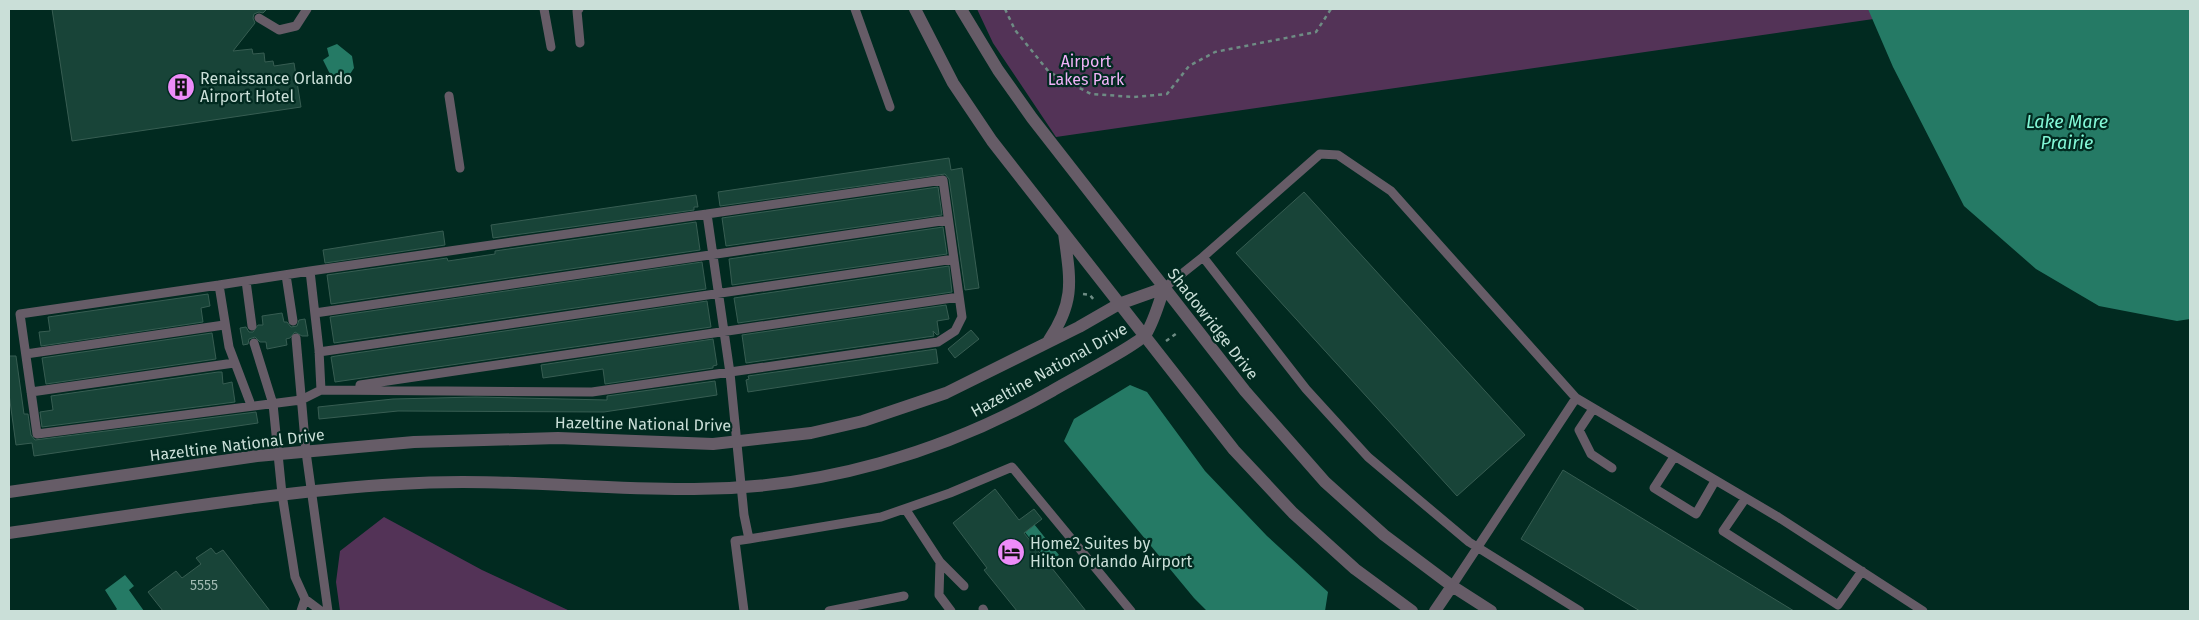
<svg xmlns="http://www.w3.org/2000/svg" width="2199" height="620" font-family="'Fira Sans',sans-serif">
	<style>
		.green { fill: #533357 }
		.water { fill: #257a65 }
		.building { fill: #184438; stroke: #375d52 }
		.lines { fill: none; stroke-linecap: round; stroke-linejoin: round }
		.path { stroke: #6e8c84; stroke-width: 2.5; stroke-dasharray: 4 4; stroke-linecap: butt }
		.lane { stroke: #665c67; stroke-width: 9 }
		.street { stroke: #665c67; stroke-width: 12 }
		.labels { text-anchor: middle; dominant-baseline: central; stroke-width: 4.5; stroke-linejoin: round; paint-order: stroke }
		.number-label { font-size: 14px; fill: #9eb8b0 }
		.park-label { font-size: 16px; fill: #f1b2f8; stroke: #012a20 }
		.poi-label { font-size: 16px; fill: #cadfd8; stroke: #012a20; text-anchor: start }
		.street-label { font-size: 16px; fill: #cadfd8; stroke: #012a20 }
		.water-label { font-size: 18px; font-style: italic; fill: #83f8d7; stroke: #012a20 }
	</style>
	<rect width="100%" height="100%" fill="#012a20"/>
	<path class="green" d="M977,9h966l-887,128 -63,-94z
		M384,517l98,53 88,41h-230l-4,-29 4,-31z"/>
	<path class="water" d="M1868,9h322v310l-13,2 -78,-15 -63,-37 -72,-63 -71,-139z
		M337,44l15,12 2,12 -10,15 -9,1 -12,-24 6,-4 -2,-8z
		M1130,385l17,7 58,79 62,65 61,56 -3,19h-118l-13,-13 -130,-157 10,-22z
		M1034,524l25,31 -10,7 -25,-31z
		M125,575l9,11 -5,4 15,21h-29l2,-2 -12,-19z"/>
	<path class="building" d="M52,9h215l-4,4 -4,-1 -5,2 -1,4 2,5 -22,28 19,-2 1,5 11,-1 1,9 8,-1 1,5 20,-3 7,44 -229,34z
		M949,158l2,12 11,-2 17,120 -14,2 -16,-111 -4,-5 -225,32 -2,-14z
		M938,187l4,28 -216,31 -4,-28z
		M1304,192l221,243 -68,61 -221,-243z
		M696,195l2,12h-4v3l-201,28 -2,-13z
		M696,222l4,28 -369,54 -4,-29 120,-17 1,3 47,-7v-3z
		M943,227l4,27 -215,31 -3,-26z
		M443,231l2,14 -120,18 -2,-13z
		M702,262l4,27 -372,54 -4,-26z
		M949,266l3,26 -214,31 -4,-25z
		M208,294l2,12 -9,2 2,14 -162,24 -2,-14 11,-1 -2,-14z
		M707,301l4,26 -376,55 -4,-25 5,-1z
		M946,305l3,14 -12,2 2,13 -2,1 -4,-4 1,5 -188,27 -4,-28z
		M282,313l2,9h3l4,5 6,-1 2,-6 6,-1 3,17h-6l-7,-4 -5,6 -4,1 1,6 -20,4 -1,-7h-6l-5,-5 -6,2 -1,5 -5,1 -3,-17 6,-1 3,5h4l5,-7h5l-1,-9z
		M971,330l8,9 -24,19 -7,-9z
		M212,333l4,26 -170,25 -4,-26z
		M713,339l4,26 -4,1v2l-108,16 -2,-15 -60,9 -2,-13z
		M936,349l2,14 -190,29 -2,-12 3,-1 -1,-3z
		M9,356h7l8,58h4l3,21 4,5 221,-28 2,11 -224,33 -2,-13 -16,2 -7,-51z
		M218,372h4l1,12 9,-2 3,20 -193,25 -2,-15 13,-2 -2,-14z
		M715,381l2,14 -113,17 -206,-1 -79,8 -1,-12 75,-8 83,-2 131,3v-4z
		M1563,470l231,141h-154l-119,-72z
		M995,489l24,31 15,-11 8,10 -18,14 62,78h-69l-33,-41 3,-2 -34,-45z
		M211,548l5,6 7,-4 47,61h-107l-15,-19 28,-21 6,7 19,-14 -5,-6z"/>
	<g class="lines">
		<path class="path" d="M1005,9l10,21 34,42 42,22 43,3 33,-3 22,-28 26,-14 101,-20 15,-23
			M1083,294l7,1 4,5
			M1166,341l11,-8"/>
		<path class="lane" d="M544,9l7,38
			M579,9l-2,2 3,32
			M855,9l35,98
			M259,18l20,12 17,-4 11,-17
			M449,96l11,72
			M707,214l-397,57 9,79 2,40 271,2 346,-50 17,-11 7,-14 -19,-137 -236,34 23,159 14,142 5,24 132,-22 69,-24 62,-26 119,144
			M1203,257l103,132 62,68 101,85 111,69
			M286,275l7,46
			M246,281l6,45
			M219,285l91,-14
			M1164,288l39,-31 117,-103 18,1 53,36 185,207 202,119 145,94
			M315,313l633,-93
			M296,338l10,114 22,159
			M254,343l19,61 9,90 13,83 10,22 16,12
			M319,352l635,-93
			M26,354l198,-29
			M360,385l599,-88
			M31,392l203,-29
			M251,405l-22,-58 -10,-62 -199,29 17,120 264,-34 20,-10
			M1593,409l-14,21 12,24 21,14
			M1674,457l-20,31 42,26 19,-33
			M1745,499l-22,32 115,74 24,-34
			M906,510l34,52 -1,33 12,16
			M940,562l24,24
			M1452,586l124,-188
			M983,609l1,2
			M301,611l4,-12
			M744,611l-9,-70 14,-2
			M829,611l75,-15"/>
		<path class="street" d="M915,9l38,74 39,58 242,309 59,63 62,56 57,42
			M961,9l37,61 34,48 213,273 80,91 59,53 68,51 39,25
			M1049,340c27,-40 21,-61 15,-107
			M9,492l248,-36 157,-14 144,-4 155,6 98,-11 52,-12 83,-28 133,-66 40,-23 45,-16
			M9,533c129,-18 259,-41 390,-49 98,-7 197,6 295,5 126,0 249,-36 358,-98 15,-9 87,-47 94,-57 8,-13 13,-31 18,-46
			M1435,611l17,-25"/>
	</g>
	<defs>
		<g id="building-disc" transform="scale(1.4375)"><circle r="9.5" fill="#ed8cf9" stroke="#012a20"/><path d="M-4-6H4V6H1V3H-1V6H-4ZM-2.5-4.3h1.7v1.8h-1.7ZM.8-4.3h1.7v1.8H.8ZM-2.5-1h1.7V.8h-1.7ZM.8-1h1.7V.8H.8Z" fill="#111"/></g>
		<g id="hotel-disc" transform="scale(1.4375)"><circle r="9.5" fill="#ed8cf9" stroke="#012a20"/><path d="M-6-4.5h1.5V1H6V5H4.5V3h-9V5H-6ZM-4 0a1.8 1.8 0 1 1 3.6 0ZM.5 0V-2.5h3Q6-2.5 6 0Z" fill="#111"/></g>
	</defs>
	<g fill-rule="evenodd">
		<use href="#building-disc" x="181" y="87"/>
		<use href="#hotel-disc" x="1011" y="552"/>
	</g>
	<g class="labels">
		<g class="number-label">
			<text x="204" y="585">5555</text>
		</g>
		<g class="park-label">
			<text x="1086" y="61">Airport<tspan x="1086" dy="18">Lakes Park</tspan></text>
		</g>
		<g class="poi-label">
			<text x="200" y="78">Renaissance Orlando<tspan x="200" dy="18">Airport Hotel</tspan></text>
			<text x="1030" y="543">Home2 Suites by<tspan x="1030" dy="18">Hilton Orlando Airport</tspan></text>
		</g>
		<g class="street-label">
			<text transform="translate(1213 324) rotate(52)">Shadowridge Drive</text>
			<text transform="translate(1049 370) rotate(-29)">Hazeltine National Drive</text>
			<text transform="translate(643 424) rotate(1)">Hazeltine National Drive</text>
			<text transform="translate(237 445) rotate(-7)">Hazeltine National Drive</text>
		</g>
		<g class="water-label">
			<text x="2067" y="122">Lake Mare<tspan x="2067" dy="21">Prairie</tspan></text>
		</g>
	</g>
	<rect width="2199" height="620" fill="none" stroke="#cadfd8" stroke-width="20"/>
</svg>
